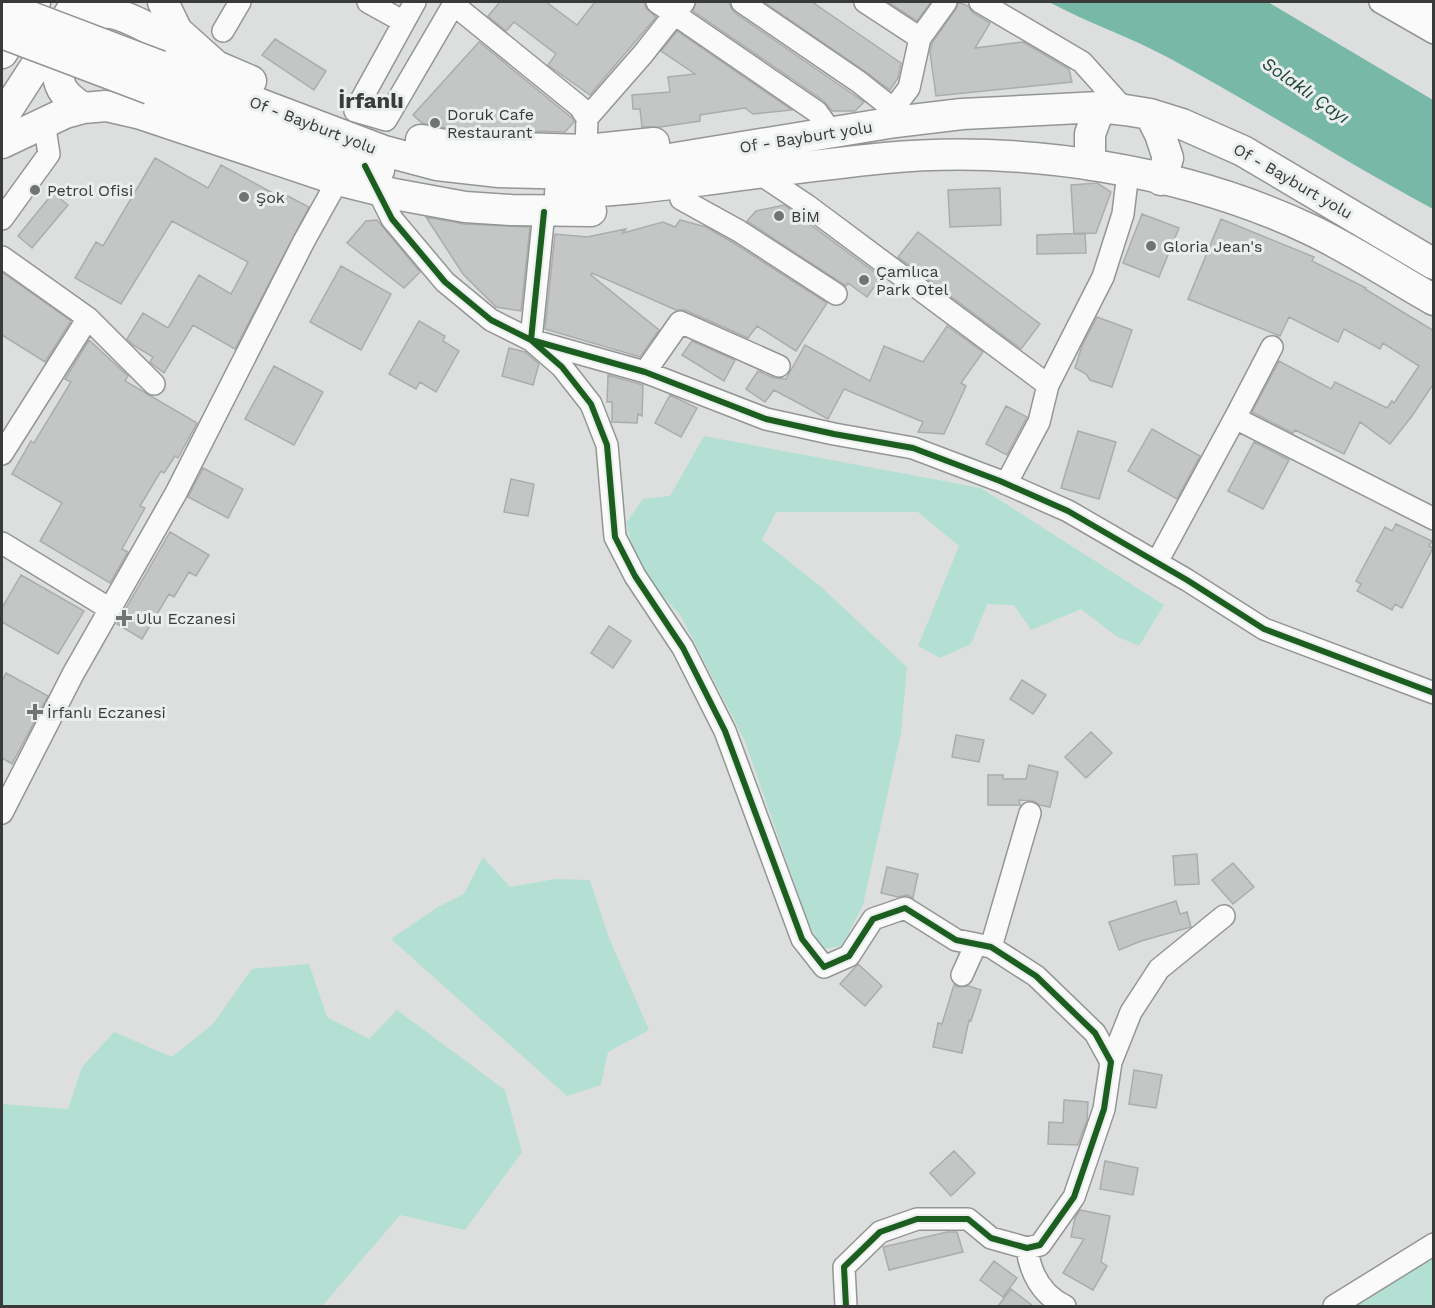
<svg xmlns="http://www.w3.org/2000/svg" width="1435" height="1308" font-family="'Work Sans',sans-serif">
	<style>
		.green { fill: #b3e0d3 }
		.water { fill: #77b8a7 }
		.building { fill: #c4c6c5; stroke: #abadac; stroke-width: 1.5 }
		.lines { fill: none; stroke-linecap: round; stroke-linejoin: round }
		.minor-casing { stroke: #949695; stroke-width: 24 }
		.highway-casing { stroke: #949695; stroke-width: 33 }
		.minor { stroke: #fafafa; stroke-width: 21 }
		.highway { stroke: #fafafa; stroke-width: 30 }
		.highway-bridge-casing { stroke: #949695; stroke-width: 33; stroke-linecap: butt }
		.highway-bridge { stroke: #fafafa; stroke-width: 30 }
		.cycleway-casing { stroke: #eaeeec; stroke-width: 10 }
		.cycleway { stroke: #1b5e20; stroke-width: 6 }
		.poi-dot { fill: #727473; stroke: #eaeeec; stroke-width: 2 }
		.labels { text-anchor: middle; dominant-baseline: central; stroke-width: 6; stroke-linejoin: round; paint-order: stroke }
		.poi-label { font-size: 16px; fill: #393a3a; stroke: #eaeeec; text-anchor: start }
		.street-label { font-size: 16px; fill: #393a3a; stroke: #eaeeec }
		.water-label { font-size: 18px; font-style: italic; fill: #1b453a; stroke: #eaeeec }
		.district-label { font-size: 22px; font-weight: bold; fill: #383c3a; stroke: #eaeeec }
	</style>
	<rect width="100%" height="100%" fill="#dddfde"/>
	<path class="green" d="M704,436l277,52 183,117 -25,41 -23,-10 -35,-27 -50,21 -17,-25 -27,-1 -16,40 -31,14 -22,-12 41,-100 -41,-34h-142l-14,28 58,46 87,81 -6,66 -38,172 -21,41 -19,3 -15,-26 -63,-182 -64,-125 -43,-48 -12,-45 17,-24 27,-3z
		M483,857l27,30 45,-8 35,1 19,58 40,92 -41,22 -7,33 -34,11 -176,-157 47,-32 26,-13z
		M309,964l18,53 42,22 28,-29 108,80 17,62 -57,78 -65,-15 -78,91h-320v-202l66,5 14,-42 32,-35 58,25 41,-33 39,-55z
		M1433,1257v49h-83l72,-47z"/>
	<path class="water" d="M1049,2h219l165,98v109c-89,-48 -175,-103 -264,-151 -39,-21 -81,-35 -120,-56z"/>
	<path class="building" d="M500,2h46l31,23 18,-23h49l2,6 10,9 -66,78 -42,-30 8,-11 -42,-32 -8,9 -18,-15z
		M696,2h33l2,6 4,5 129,89 -9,9h-23l-8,-10 -131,-90z
		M764,2h48l89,61 -3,15 -8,12 -24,-18z
		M888,2h43l-14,19z
		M958,2l10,4 5,7 17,10 -15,25 48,-6 46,27 3,13 -136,14 -6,-44 2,-9 24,-34z
		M677,31l115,79 -39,4 -8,-6 -45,7v6l-40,6h-18l-2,-18h-7l-1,-14 38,-3 -2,-15 27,-3 -34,-23z
		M275,39l51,32 -12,19 -52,-35z
		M479,42l93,76 2,4 -9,10 -33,-1 -6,-4 -4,4 -72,-2 -28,-6 -9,-8z
		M155,158l53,30 13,-23 61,33 2,-4 25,13 -74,142 -42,-24 -29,48 -14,-11 3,-5 -20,-12 -6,-6 16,-26 25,15 31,-53 32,19 17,-32 -76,-41 -51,83 -46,-26 21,-36 7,4z
		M1097,183l14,9 -15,41 -22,1 -3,-49z
		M1000,188l1,37 -51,2 -2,-37z
		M53,193l15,12 -36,43 -14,-12z
		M784,205l97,72 -14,20 -19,-14 -2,3 -99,-65 9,-10z
		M1142,214l37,14 -20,49 -36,-14z
		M426,217l38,7 66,3 -9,84 -25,-4 -33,-33z
		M1221,219l93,38 -2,4 54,27 -1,1 69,42v52l-22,33 -22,28 -30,-22 -16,32 -49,-24 -2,3 -41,-21 27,-51 52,28 4,-7 52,26 5,-7 2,2 25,-37 -36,-23 -3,6 -36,-20 -6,13 -49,-25 -9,19 -92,-37z
		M377,220l43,52 -16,16 -57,-45 19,-22z
		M680,220l26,7 26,15 95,61 -31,48 -39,-25 -9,12 -63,-28h-9l-84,-37 -1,2 68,55 -19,27 -95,-28 10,-95 32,3 39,-8 -3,4 40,-11 12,5z
		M918,232l122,92 -19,25 -123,-92z
		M1085,233l1,20 -49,1v-19z
		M341,266l50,28 -30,56 -51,-28z
		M2,272l69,49 -26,41 -43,-27z
		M1097,317l35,13 -20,57 -22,-7 -4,-6 -11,-6 7,-22z
		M419,321l26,15 -2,5 16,10 -23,41 -16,-10 -4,7 -27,-15z
		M947,326l36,26 -22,31 5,3 -22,48 -26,-2 5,-10 -79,-33 -16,30 -54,-29 -9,12 -19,-13 12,-18 16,7 12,1 19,-34 65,36 14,-35 39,16z
		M89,340l39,36 -3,5 72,42 -19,35 -3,-2 -11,17 -3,-2 -21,35 5,2 -23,41 6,3 -18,31 -70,-42 22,-38 -50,-29 19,-33 3,2 37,-61 -6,-3 2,-3z
		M692,341l43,19 -11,21 -42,-26z
		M509,348l16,4 14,12 -6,21 -31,-9z
		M274,366l49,26 -29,53 -49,-26z
		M608,375l35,10 -1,31 -4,-2 -1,9 -25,-1v-20h-5z
		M670,395l27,13 -16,29 -26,-14z
		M1006,406l21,11 -20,38 -21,-11z
		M1152,429l48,27 -23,43 -49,-28z
		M1078,431l38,11 -17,57 -38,-11z
		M1254,442l35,18 -26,49 -35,-18z
		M203,468l40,21 -15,29 -40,-21z
		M511,479l23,5 -6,32 -24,-4z
		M1396,524l36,17 -3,5 4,2 -31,60 -7,-4 -3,6 -35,-19 4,-7 -5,-3 29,-54 7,4z
		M170,532l39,23 -13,21 -7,-4 -15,25 -5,-3 -27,45 -25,-15z
		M21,575l63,36 -26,43 -56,-32v-14z
		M609,626l22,15 -18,27 -22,-15z
		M6,673l42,23 -36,68 -10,-6v-77z
		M1022,680l24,15 -13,19 -23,-15z
		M1091,732l21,21 -26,25 -21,-21z
		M956,735l28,5 -5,22 -27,-5z
		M1029,765l29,7 -8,35 -10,-2 -7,-4 -14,-1 1,5h-32v-30h15v4h23z
		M1197,854l2,30 -24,1 -2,-29z
		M1233,863l21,24 -21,17 -21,-24z
		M887,867l31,7 -5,24 -6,-3 -9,2 -17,-4z
		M1176,901l4,13 7,-2 4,15 -50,14 -22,9 -10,-28z
		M858,964l24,22 -17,20 -25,-22z
		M954,985l3,2 12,-1 12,4 -10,31 -2,-1 -7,33 -29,-6 5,-24 4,1z
		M1134,1070l28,5 -6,33 -27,-4z
		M1064,1100l24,2 -1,18 -9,25 -30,-1 1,-22 14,1z
		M954,1151l21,22 -24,23 -21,-23z
		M1105,1161l33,7 -5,27 -33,-6z
		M1080,1210l30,6 -9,46 6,4 -14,24 -30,-17 21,-34 -13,-2 4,-19z
		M947,1232h10l6,20 -74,18 -6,-23z
		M994,1261l23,17 -14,19 -23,-17z
		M1011,1289l22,17h-35z"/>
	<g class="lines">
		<g class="minor-casing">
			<path id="minor" d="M368,2l36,20
				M415,2l-60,109 31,9 69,-118
				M657,2l160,110 15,21
				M742,2l117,80 34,27 2,13
				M865,2l55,36 -11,50 -16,21
				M980,2l102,60 43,48
				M1380,2l54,31
				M1412,2l22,12
				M453,4l127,103 7,11 -1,32
				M223,31l17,-29
				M920,38l26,-36
				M587,118l56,-64 41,-52
				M766,178l42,28 240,179
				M374,183l18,36 53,63 46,38 40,20 31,27 29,37 16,41 8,92 20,39 48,72 42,83 77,208 22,28 25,-11 24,-37 32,-11 51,32 35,7 45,29 59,57 16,29 -7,47 -30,88 -34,48 -13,3 -36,-10 -23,-19h-51l-37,13 -36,35 2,39
				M681,199l58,32 97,63
				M544,212l-13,128 114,32 121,47 68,15 79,14 87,33 68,30 119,69 77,49 170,64
				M2,219l47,-65 -5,-32
				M2,257l86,61 -86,136
				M88,318l66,66
				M645,372l35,-50 99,44
				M1235,418l37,-71
				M1006,484l33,-62 9,-37 55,-108 20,-63 5,-42
				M2,543l108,66
				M1157,562l78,-144 199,101
				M2,813l71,-139 103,-181 128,-252 34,-61
				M991,947l39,-134
				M962,975l14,-31
				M1111,1062l20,-50 28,-43 65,-53
				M1027,1248c3,25 15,47 38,58
				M1334,1306l100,-62"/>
		</g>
		<g class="highway-casing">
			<path id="highway" d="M163,2l14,29 39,35 35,15
				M2,53l33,-51
				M160,66l224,85 53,14 62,7 80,2 316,-52 67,-8 138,-7 25,3 25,4 32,10 61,27 191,113
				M150,89l160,60 69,21
				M83,108c-10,-7 -21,-14 -24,-27 -4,-22 22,-66 45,-68 19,-3 70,30 88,40
				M1150,114l10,20 8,24 -7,22
				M2,118l75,-116
				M421,140l27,6 138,4 68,-7
				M2,143l63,-30 18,-5 23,-2 35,8 197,66 56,14 71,13 46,3 80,1
				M1090,165v-31l10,-27
				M560,193c48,-1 96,-7 144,-13 61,-8 121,-16 181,-22 139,-13 300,12 426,72 42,20 82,47 123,70"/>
		</g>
		<use href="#minor" class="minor"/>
		<use href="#highway" class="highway"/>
		<g class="highway-bridge-casing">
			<path id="highway-bridge" d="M2,6l158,60
				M2,33l148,56"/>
		</g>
		<use href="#highway-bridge" class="highway-bridge"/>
		<g class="cycleway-casing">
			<path id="cycleway" d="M365,166l27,53 53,63 46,38 40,20 31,27 29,37 16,41 8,92 20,39 48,72 42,83 77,208 22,28 25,-11 24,-37 32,-11 51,32 35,7 45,29 59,57 16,29 -7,47 -30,88 -34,48 -13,3 -36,-10 -23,-19h-51l-37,13 -36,35 2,39
				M544,212l-13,128 114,32 121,47 68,15 79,14 87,33 68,30 119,69 77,49 170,64"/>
		</g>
		<use href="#cycleway" class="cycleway"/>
	</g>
	<g class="poi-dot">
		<circle cx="435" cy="123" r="6"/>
		<circle cx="35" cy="190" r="6"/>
		<circle cx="244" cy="197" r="6"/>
		<circle cx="779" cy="216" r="6"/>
		<circle cx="1151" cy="246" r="6"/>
		<circle cx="864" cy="280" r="6"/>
		<path d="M121 609h6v6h6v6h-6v6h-6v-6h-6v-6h6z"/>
		<path d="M32 703h6v6h6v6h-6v6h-6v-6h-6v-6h6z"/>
	</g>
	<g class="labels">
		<g class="poi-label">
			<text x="447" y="114">Doruk Cafe<tspan x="447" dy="18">Restaurant</tspan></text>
			<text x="47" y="190">Petrol Ofisi</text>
			<text x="256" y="197">Şok</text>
			<text x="791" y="216">BİM</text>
			<text x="1163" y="246">Gloria Jean's</text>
			<text x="876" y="271">Çamlıca<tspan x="876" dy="18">Park Otel</tspan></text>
			<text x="136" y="618">Ulu Eczanesi</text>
			<text x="47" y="712">İrfanlı Eczanesi</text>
		</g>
		<g class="street-label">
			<text transform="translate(313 125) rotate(21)">Of - Bayburt yolu</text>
			<text transform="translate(806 137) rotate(-9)">Of - Bayburt yolu</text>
			<text transform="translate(1293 181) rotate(30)">Of - Bayburt yolu</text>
		</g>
		<g class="water-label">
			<text transform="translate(1306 90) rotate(35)">Solaklı Çayı</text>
		</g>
		<g class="district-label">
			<text x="371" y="100">İrfanlı</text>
		</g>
	</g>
	<rect width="1435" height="1308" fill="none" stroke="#393a3a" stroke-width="6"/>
</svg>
